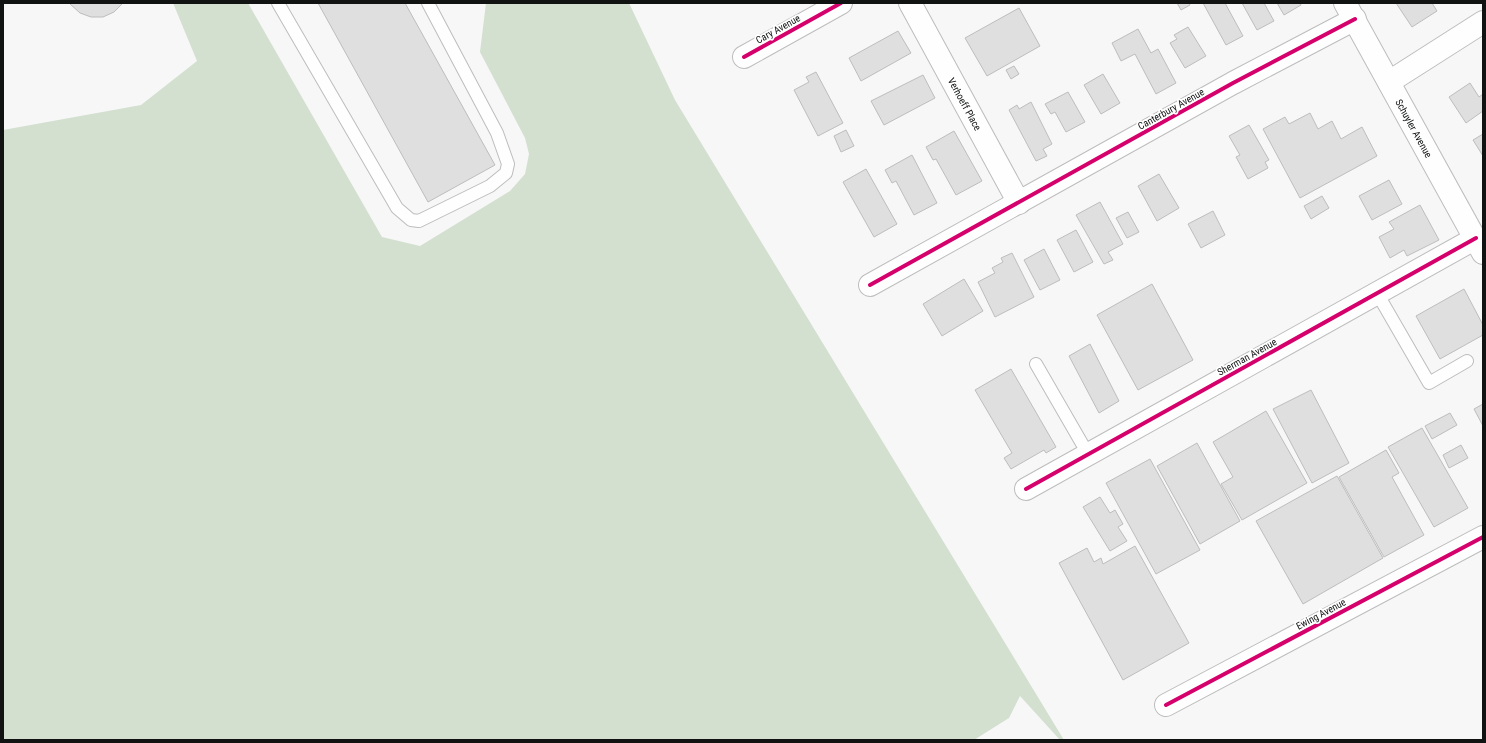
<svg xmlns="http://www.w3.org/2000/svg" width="1486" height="743" font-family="'Roboto Condensed',sans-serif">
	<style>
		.green { fill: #d3e0cf }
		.building { fill: #e0dfe0; stroke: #bdbdbd }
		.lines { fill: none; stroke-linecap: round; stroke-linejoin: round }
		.lane-casing { stroke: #bdbdbd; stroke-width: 14 }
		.street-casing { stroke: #bdbdbd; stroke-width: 24 }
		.secondary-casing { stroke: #bdbdbd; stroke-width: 24 }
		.lane { stroke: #fefefe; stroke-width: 12 }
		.street { stroke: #fefefe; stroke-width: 22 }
		.secondary { stroke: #fefefe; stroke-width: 22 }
		.cycleway-casing { stroke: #fff; stroke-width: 6 }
		.cycleway { stroke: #d6006c; stroke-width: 4 }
		.labels { text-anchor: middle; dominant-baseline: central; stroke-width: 3.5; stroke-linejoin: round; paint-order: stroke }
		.street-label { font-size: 10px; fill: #111212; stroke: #fff }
	</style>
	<rect width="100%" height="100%" fill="#f7f7f8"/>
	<path class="green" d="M173,3h75l134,234 38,9 90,-55 15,-17 4,-20 -4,-16 -45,-86 6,-49h143l46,97 389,640h-4l-40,-44 -11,22 -35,22h-971v-610l138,-25 56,-44z"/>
	<path class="building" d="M69,3h54l-9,9 -11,5h-12l-11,-4z
		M318,3h87l90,162 -67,37z
		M1177,3h12l1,2 -9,5z
		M1203,3h22l18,33 -17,9z
		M1242,3h22l10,18 -17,9z
		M1277,3h23l1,2 -17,10z
		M1396,3h36l5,8 -25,16z
		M1019,8l21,38 -53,30 -22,-38z
		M1188,27l18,29 -21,12 -15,-25 7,-4 -3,-4z
		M1138,29l13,24 7,-4 18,34 -20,11 -21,-40 -14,7 -9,-18z
		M898,31l13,22 -50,28 -12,-23z
		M1014,66l5,8 -8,5 -5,-9z
		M816,72l27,51 -25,13 -24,-46 15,-8 -3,-5z
		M1103,74l17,29 -19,11 -17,-29z
		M923,75l12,23 -51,27 -13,-24z
		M1470,83l9,14 4,-3v17l-17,12 -17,-26z
		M1068,92l17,30 -19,10 -11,-20 -4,2 -6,-10z
		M1031,102l21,42 -9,5 4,7 -11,5 -27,-51 8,-5 2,4z
		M1310,113l8,16 14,-8 9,18 21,-12 15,29 -77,42 -37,-69 22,-12 4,7z
		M1249,125l20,35 -4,2 3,6 -20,11 -12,-22 4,-2 -11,-19z
		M846,130l8,16 -13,6 -7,-16z
		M954,131l28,50 -26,14 -20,-36 -3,1 -7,-13z
		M1483,134v22l-10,-16z
		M912,155l25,48 -23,12 -18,-34 -4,2 -7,-13z
		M866,169l31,55 -23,13 -31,-55z
		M1159,174l20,34 -22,13 -19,-35z
		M1389,180l13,24 -30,16 -13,-24z
		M1322,196l7,12 -18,11 -7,-13z
		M1100,202l23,42 -15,8 5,8 -9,4 -28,-49z
		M1420,205l19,35 -32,16 -3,-6 -14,8 -11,-21 15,-8 -5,-7z
		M1213,211l12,24 -24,13 -13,-24z
		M1128,212l11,20 -12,6 -11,-20z
		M1076,230l17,32 -19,10 -17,-32z
		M1044,249l16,31 -20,10 -16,-30z
		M1012,253l22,44 -39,20 -17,-35 17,-9 -3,-5 11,-6 -2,-4z
		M964,279l19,32 -41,25 -19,-32z
		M1152,284l41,76 -55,30 -41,-75z
		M1464,289l19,36v10l-43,24 -24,-43z
		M1090,344l29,57 -20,12 -30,-57z
		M1011,369l45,78 -10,6 -2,-3 -33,19 -7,-11 8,-5 -37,-63z
		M1311,390l38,73 -37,20 -39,-74z
		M1483,404v22l-9,-17z
		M1266,411l41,72 -65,37 -21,-36 12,-7 -20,-35z
		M1450,413l7,12 -25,14 -7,-13z
		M1422,428l46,80 -34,19 -46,-80z
		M1197,443l43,78 -40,23 -43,-78z
		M1461,445l7,13 -19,10 -6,-13z
		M1386,450l13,23 -7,4 32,58 -40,22 -45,-80z
		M1150,459l50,91 -44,24 -50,-91z
		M1337,476l46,82 -80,46 -47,-83z
		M1100,497l10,16 5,-3 8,14 -5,3 9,14 -17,10 -27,-44z
		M1135,546l54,97 -66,37 -64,-117 28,-15 7,14 7,-4 2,6z"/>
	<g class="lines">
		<g class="lane-casing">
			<path id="lane" d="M278,3l119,205 14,12 8,1 71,-35 16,-13 2,-9 -11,-31 -69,-130
				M1377,293l52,90 38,-22
				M1036,364l52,90"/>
		</g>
		<g class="street-casing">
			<g id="street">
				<path id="s1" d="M910,3l109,200"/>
				<path d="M744,57l97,-54"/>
				<path d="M1389,82l94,-60"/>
				<path d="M870,285l363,-202 122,-64"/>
				<path d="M1026,489l450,-251"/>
				<path d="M1166,705l317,-168"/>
			</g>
		</g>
		<g class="secondary-casing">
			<g id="secondary">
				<path id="s2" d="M1345,3l138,250"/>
			</g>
		</g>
		<use href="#lane" class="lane"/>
		<use href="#street" class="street"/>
		<use href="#secondary" class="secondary"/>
		<g class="cycleway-casing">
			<path id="cycleway" d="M744,57l97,-54
				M870,285l363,-202 122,-64
				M1026,489l450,-251
				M1166,705l317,-168"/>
		</g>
		<use href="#cycleway" class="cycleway"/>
	</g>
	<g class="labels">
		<g class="street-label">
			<text transform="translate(778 29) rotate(-29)">Cary Avenue</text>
			<text stroke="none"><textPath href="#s1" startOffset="115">Verhoeff Place</textPath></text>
			<text transform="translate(1171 109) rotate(-29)">Canterbury Avenue</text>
			<text stroke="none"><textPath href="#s2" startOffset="143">Schuyler Avenue</textPath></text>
			<text transform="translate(1247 357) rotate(-29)">Sherman Avenue</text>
			<text transform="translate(1321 614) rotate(-28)">Ewing Avenue</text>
		</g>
	</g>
	<rect width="1486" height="743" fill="none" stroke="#111212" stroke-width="8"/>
</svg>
